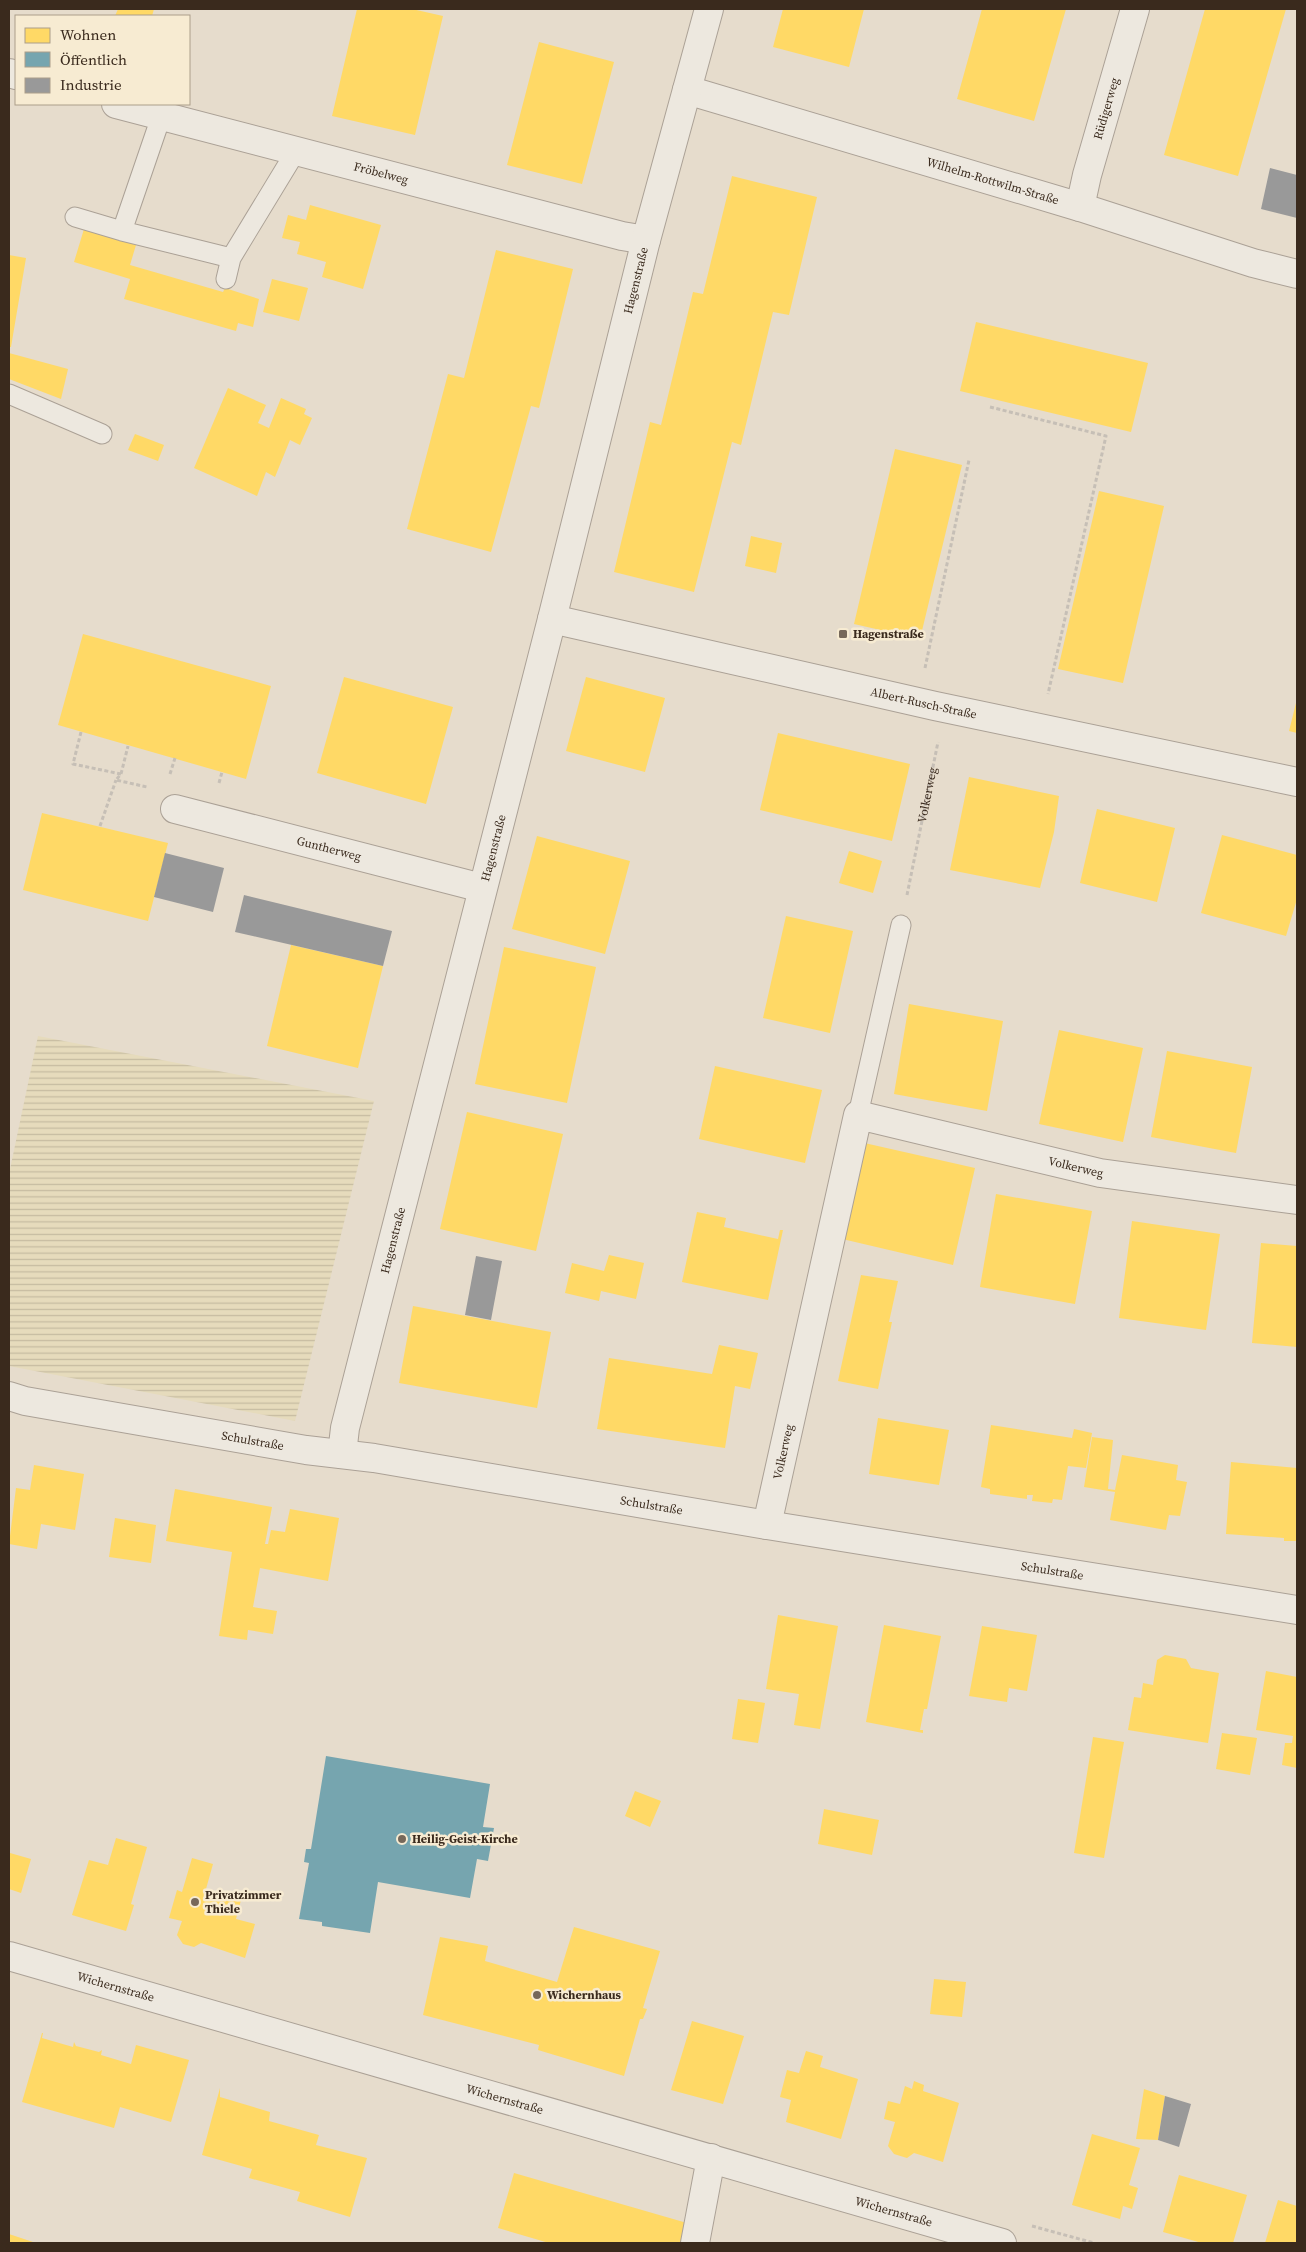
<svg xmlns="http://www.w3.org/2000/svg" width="1306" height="2252" font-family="'Source Serif 4',serif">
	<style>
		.farmland { fill: url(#farmland-rules) }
		.homes { fill: #ffd966 }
		.public { fill: #76a5af }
		.industry { fill: #999 }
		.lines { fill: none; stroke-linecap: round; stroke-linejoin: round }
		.service-casing { stroke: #aba196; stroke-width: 21 }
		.minor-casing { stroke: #aba196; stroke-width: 30 }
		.path { stroke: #c6bfb6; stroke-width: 3; stroke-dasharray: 4 2.5; stroke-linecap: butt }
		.service { stroke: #ede8df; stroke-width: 19 }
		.minor { stroke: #ede8df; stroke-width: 28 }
		.poi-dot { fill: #76685a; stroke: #f7ebd2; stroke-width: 2 }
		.labels { text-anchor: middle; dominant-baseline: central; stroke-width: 5; stroke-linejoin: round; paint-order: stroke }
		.street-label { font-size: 12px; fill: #3a2a1d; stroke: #f7ebd2 }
		.poi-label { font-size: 12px; font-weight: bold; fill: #3a2a1d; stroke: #f7ebd2; text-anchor: start }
	</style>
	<defs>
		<pattern id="farmland-rules" width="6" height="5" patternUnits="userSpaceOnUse" patternTransform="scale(1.25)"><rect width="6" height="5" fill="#e6dbbc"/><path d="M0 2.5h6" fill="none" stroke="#c6bca1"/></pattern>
	</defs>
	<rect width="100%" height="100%" fill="#e6dccc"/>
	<path class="farmland" d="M38,1036l336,65 -79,320 -286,-55v-192z"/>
	<path class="homes" d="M118,9h36l-2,7h-37z
		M357,9h55l31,7 -28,119 -83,-19z
		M783,9h81l-15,58 -76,-20z
		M982,9h84l-32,112 -77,-22z
		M1205,9h81l-48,167 -74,-21z
		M539,42l75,20 -32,122 -75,-19z
		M732,176l85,21 -28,118 -16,-3 -32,133 -9,-3 -38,150 -80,-20 36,-150 11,3 32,-133 10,2z
		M310,205l71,20 -18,64 -41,-12 4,-15 -29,-8 3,-12 -18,-4 6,-23 18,5z
		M84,229l52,16 -6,20 93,27 2,-4 34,11 -6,28 -15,-4 -2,8 -112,-32 6,-20 -56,-17z
		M496,250l77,19 -34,139 -8,-2 -40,146 -84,-23 41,-155 16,4z
		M9,255l17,3 -15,89h-2z
		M272,279l36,9 -9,33 -36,-9z
		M976,322l172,41 -17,69 -171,-41z
		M9,353l59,16 -7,30 -52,-20z
		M228,388l38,17 -8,18 11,5 12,-30 25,11 -2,5 8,4 -12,27 -10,-5 -15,37 -9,-5 -9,24 -63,-28z
		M135,434l29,11 -6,16 -30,-11z
		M895,449l67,16 -42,174 -66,-15z
		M1099,491l65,15 -41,177 -65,-14z
		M751,536l31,7 -6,30 -31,-7z
		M83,634l188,52 -25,93 -188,-54z
		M344,677l109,30 -27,97 -109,-31z
		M586,677l79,21 -20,74 -79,-21z
		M1297,699v34l-8,-2z
		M778,733l132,31 -18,77 -132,-31z
		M969,777l90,19 -5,36 -14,56 -90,-18z
		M1097,809l78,19 -18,74 -77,-19z
		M42,813l126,30 -20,78 -125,-31z
		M1222,835l75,20v44l-11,37 -85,-23z
		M537,836l93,25 -25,93 -93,-25z
		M849,851l33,10 -9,32 -34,-10z
		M786,916l67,15 -23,102 -67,-15z
		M291,945l92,21 -25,102 -91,-22z
		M504,947l92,20 -29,136 -92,-19z
		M909,1004l94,17 -16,90 -93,-17z
		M1059,1030l84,18 -20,94 -84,-18z
		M1167,1051l85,16 -16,86 -85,-16z
		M715,1066l107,24 -17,73 -106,-24z
		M467,1112l96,22 -27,117 -96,-22z
		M860,1142l115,26 -22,97 -115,-27z
		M996,1194l96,17 -17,93 -95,-17z
		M697,1212l29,6 -2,9 54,12 2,-9h3l-15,70 -86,-18z
		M1132,1221l88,13 -14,96 -87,-12z
		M1261,1243l36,3v101l-45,-4z
		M609,1255l35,8 -8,36 -35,-8 -2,10 -34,-8 7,-30 32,8z
		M861,1275l37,6 -9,41h3l-14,67 -40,-8z
		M413,1306l138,26 -14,76 -138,-25z
		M719,1345l39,8 -8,36 -15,-3 -10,62 -128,-19 12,-71 103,16z
		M878,1418l71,12 -10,55 -70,-11z
		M991,1425l81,13 2,-9 18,4 -6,35 -18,-2 -6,34 -9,-1 -1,4 -20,-2 1,-6h-6v4l-37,-5v-5l-9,-2z
		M1092,1437l21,3 -5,49 7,1 7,-35 56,10 -2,15 11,2 -7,34 -11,-1 -3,15 -56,-10 5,-28 -31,-5z
		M1231,1462l66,6v73h-13v-3l-58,-4z
		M34,1465l50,9 -9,56 -34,-6 -4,25 -28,-5 7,-56 14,2z
		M175,1489l97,18 -7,37h3l3,-14 14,2 5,-23 49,9 -11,63 -68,-13 -7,39 24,4 -4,23 -25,-4 -1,10 -28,-4 13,-84 -66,-11z
		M115,1518l41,7 -5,38 -42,-6z
		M778,1615l60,11 -18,103 -26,-4 5,-31 -33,-5z
		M884,1625l57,11 -14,73h-3l-4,21h3v3l-57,-11z
		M982,1626l55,9 -10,56 -18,-3 -2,14 -38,-6z
		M1165,1655l21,4 5,9 28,5 -11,70 -80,-13 6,-33 7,1 2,-15 10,2 4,-25z
		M1266,1671l31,6v91l-15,-3 3,-22h7l1,-7 -37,-6z
		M738,1699l27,4 -7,40 -26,-4z
		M1222,1733l35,5 -7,37 -34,-6z
		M1093,1737l31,5 -20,116 -30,-5z
		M635,1791l26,10 -11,26 -25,-11z
		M824,1809l55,11 -7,35 -54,-11z
		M116,1838l31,9 -16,57 3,1 -8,26 -54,-16 17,-55 19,5z
		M10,1853l21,6 -10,34 -12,-4z
		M192,1858l21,6 -7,25 35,11 -5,19 19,5 -10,34 -44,-15 -7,4 -11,-3 -6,-9 5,-14 -13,-3 8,-28 5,2z
		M574,1927l86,24 -17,57 4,1 -4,10h-3l-16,57 -86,-26 1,-5 -116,-30 17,-78 48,9 -3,15 72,21z
		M934,1979l32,3 -4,35 -32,-3z
		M692,2021l52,15 -21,68 -52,-14z
		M42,2033h1l-1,5 31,9 1,-5 2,4 23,6 3,-2 -1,5 30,9 5,-19 53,15 -18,62 -51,-15 -6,21 -92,-26z
		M806,2051l17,5 -3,11 38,12 -17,60 -55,-17 5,-22 -11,-3 7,-27 12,3z
		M914,2081l10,4 -1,6 36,12 -16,59 -29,-9 -7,5 -13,-4 -6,-8 7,-24 -11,-3 4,-18 12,3 5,-18 7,3z
		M220,2088v9l50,15 -1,9 50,14 -3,10 51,13 -17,59 -53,-16 3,-9 -51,-14 3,-9 -50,-14z
		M1144,2089l21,7 -7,44 -22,-1z
		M1092,2134l48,14 -11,37 9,3 -6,21 -9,-3 -3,13 -48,-14z
		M514,2173l173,50 -6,20h-132l-51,-15z
		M1179,2175l68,20 -14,48h-31l-39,-11z
		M1278,2200l19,6v37h-32z
		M9,2234l27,9h-27z"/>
	<path class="public" d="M326,1756l164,28 -7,43 11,1 -6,33 -11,-2 -7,39 -92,-16 -8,51 -48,-7v-4l-23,-3 10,-56 -5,-1 2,-13h5z"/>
	<path class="industry" d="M1270,168l27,7v43l-36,-9z
		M165,853l59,15 -11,44 -59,-15z
		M244,895l148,36 -9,35 -148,-34z
		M476,1256l26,5 -11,59 -26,-5z
		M1165,2096l26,8 -12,43 -21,-7z"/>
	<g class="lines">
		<g class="service-casing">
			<path id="service" d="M75,217l47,14 109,27
				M122,231l39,-114
				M226,279l5,-21 65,-107
				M9,394l93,40
				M858,1115l43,-190"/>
		</g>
		<g class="minor-casing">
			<g id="minor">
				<path d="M9,73l7,2"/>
				<path id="s2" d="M687,90l393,117 173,56 44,11"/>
				<path id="s3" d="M116,104l506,132 24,4"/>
				<path id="s4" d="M1080,207l7,-32 48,-166"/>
				<path id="s5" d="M552,619l383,87 362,76"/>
				<path id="s6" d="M175,809l307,79"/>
				<path id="s7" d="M9,1396l16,5 281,49 68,8 393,67 530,85"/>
				<path id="s8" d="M342,1454l3,-26 207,-809 94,-379 63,-231"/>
				<path id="s9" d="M767,1525l91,-410 242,58 197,27"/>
				<path id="s10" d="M9,1956l993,287"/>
				<path d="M695,2243l16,-85"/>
			</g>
		</g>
		<g class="path">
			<path d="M990,407l116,29 -58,258"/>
			<path d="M925,668l44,-208"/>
			<path d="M81,732l-8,32 48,10 -5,6 31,7"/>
			<path d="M121,774l7,-28"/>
			<path d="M170,774l5,-16"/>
			<path d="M219,783l3,-11"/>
			<path d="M100,826l16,-46"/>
			<path id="s1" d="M907,895l31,-153"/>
			<path d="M1032,2226l62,17"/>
		</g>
		<use href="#service" class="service"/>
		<use href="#minor" class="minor"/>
	</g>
	<g class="poi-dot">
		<rect x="838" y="629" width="10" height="10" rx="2.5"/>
		<circle cx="402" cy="1839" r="5"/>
		<circle cx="195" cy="1902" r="5"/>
		<circle cx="537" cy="1995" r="5"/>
	</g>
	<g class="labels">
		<g class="street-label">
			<text stroke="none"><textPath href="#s4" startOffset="102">Rüdigerweg</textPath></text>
			<text stroke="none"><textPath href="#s3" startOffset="274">Fröbelweg</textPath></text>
			<text stroke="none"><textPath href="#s2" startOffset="319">Wilhelm-Rottwilm-Straße</textPath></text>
			<text stroke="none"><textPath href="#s8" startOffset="1210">Hagenstraße</textPath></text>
			<text stroke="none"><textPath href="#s5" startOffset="381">Albert-Rusch-Straße</textPath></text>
			<text stroke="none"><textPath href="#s1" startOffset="102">Volkerweg</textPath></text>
			<text stroke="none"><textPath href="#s8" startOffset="625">Hagenstraße</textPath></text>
			<text stroke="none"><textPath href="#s6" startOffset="159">Guntherweg</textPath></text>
			<text stroke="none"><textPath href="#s9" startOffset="644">Volkerweg</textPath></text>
			<text stroke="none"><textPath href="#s8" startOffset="220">Hagenstraße</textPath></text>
			<text stroke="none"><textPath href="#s7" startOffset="248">Schulstraße</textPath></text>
			<text stroke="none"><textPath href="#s9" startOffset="75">Volkerweg</textPath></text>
			<text stroke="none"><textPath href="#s7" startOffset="652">Schulstraße</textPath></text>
			<text stroke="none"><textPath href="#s7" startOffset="1058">Schulstraße</textPath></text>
			<text stroke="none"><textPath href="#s10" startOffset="111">Wichernstraße</textPath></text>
			<text stroke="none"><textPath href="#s10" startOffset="516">Wichernstraße</textPath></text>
			<text stroke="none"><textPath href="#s10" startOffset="921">Wichernstraße</textPath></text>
		</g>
		<g class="poi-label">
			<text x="853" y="634">Hagenstraße</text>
			<text x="412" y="1839">Heilig-Geist-Kirche</text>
			<text x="205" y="1895">Privatzimmer<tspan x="205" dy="14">Thiele</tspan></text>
			<text x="547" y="1995">Wichernhaus</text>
		</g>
	</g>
	<rect width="1306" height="2252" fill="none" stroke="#3a2a1d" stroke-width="20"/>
	<rect x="15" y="15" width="175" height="90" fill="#f7ebd2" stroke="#ab9e8a"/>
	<rect x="25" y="28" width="25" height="15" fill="#ffd966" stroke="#ab9e8a"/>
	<text x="60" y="40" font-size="15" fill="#3a2a1d">Wohnen</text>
	<rect x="25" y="52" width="25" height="15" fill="#76a5af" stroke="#ab9e8a"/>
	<text x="60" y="65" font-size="15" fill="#3a2a1d">Öffentlich</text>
	<rect x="25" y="78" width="25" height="15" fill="#999999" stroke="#ab9e8a"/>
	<text x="60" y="90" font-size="15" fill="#3a2a1d">Industrie</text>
</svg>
